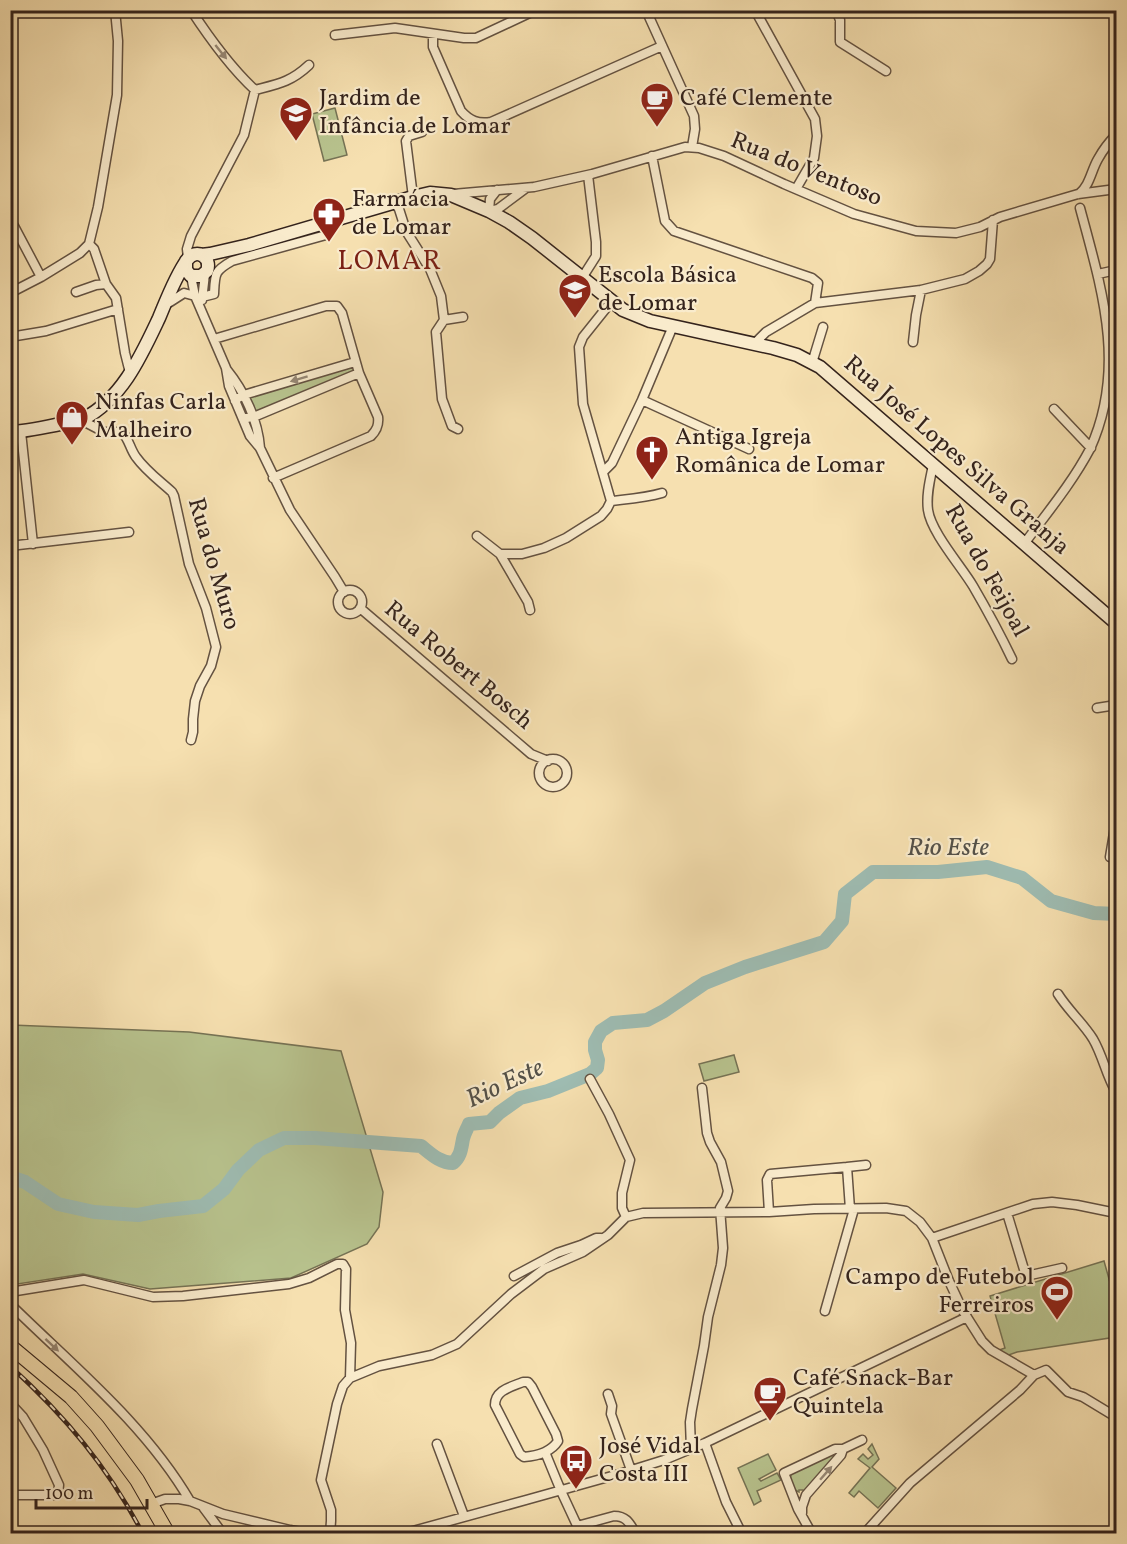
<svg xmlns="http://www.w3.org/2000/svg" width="1127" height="1544" font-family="Vollkorn,serif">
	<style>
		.green { fill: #b8c38e; stroke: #767355; stroke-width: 1.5 }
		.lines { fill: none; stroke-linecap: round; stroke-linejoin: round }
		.river { stroke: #9ebcb2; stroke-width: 14 }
		.street-casing { stroke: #645241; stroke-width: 11 }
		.secondary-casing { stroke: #34231c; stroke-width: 15 }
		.primary-casing { stroke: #34231c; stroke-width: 16 }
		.street { stroke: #f9ebcc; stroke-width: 8 }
		.secondary { stroke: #f9ebcc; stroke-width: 12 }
		.primary { stroke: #f6e0b0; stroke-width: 14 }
		.rail-casing { stroke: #34231c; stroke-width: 4.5 }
		.rail { stroke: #f9ebcc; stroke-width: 2; stroke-dasharray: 7; stroke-linecap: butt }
		.oneway { fill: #968774 }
		.labels { text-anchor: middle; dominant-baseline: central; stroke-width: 4.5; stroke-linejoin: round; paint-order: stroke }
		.poi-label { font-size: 24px; fill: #34231c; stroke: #f9ebcc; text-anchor: start }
		.street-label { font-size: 24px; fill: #34231c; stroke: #f9ebcc }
		.water-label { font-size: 26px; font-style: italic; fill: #545149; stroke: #f9ebcc }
		.quarter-label { font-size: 27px; letter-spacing: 1.5px; fill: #7a1f14; stroke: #f9ebcc }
	</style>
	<rect width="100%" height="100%" fill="#f6e0b0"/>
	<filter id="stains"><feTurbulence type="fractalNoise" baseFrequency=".00333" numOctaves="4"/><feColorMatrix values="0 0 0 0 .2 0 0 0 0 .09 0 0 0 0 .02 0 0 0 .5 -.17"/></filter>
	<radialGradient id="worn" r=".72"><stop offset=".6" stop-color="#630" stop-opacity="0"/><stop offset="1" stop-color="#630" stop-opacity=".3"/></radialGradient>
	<path class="green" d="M335,108l12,47 -23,6 -12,-47z
		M353,366l3,6 -100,40 -7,-15z
		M11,1025l178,7 152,19 42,141 -4,35 -12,17 -76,34 -141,11 -67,-15 -72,11z
		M734,1055l5,17 -35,9 -5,-17z
		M1104,1261l12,43v33l-99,15 -11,4 -7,-6 6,-2 -15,-52z
		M872,1444l7,15 -7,8 24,21 -18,20 -19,-17 -5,6 -5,-4 21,-25 -12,-9 5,-5 5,5 5,-4 -5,-6z
		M835,1453l2,2 -33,37 -1,-2h-4v2l-4,-2 -5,-9 1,-7z
		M768,1454l8,16 -17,9 2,2 16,-8 4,7 -24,11 4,10 -7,4 -16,-37z"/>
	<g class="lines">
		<path class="river" d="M10,1177l15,5 33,22 36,8 44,3 21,-4 44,-5 21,-17 14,-19 21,-20 25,-12h31l106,8c10,8 19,17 32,17 8,-7 8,-14 10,-24 1,-5 4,-10 6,-15l21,-2 9,-9 21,-15 28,-7 42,-17 7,-6 1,-8 -3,-10v-8l6,-11 12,-8 34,-3 17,-9 41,-28 40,-16 79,-25 18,-21 3,-27 28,-22h65l49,-5 35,11 29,23 43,12 22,1"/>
		<g class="street-casing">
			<path id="street" d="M191,10c19,29 39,57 64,80
				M646,10l48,106 1,13 -3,18
				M755,10l60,109 2,17 -3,22 -18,31
				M836,10l4,10v22l46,29
				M433,34v13l28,64c9,10 17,13 30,11l171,-76
				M335,35l60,-7 69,10h12l60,-28
				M255,90c23,-6 36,-8 54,-25
				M652,156l13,65 9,10 138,47 6,5 -3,20
				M497,190l-7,9 -1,12 9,-2 28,-21
				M453,194l81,-7 58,-13 93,-27 14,1 25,8 60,28 70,30 62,17 40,2 24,-6 20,-10 78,-23 38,-5
				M1079,194c11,-9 12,-23 19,-35 5,-9 11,-17 18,-24
				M413,197l-7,-56 3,-5 13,-4
				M394,202l5,7 7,22 24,38 11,27 3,24 19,-3
				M10,224l4,2 27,51
				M89,244l5,5 12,35 10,14 9,55 5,20
				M188,258l-1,-9 4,-13 53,-101 11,-45
				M1098,274l18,-4
				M191,276l4,20 31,72 3,18 21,50 10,12 30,62 45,67 9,15
				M582,278l14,-22v-14l-8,-67
				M76,292l20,-7 10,-1
				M10,293l31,-16 39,-24 9,-9 9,-37 19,-112 1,-54 -3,-31
				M202,297l12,-3c1,-20 0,-23 18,-33l94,-26 -4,-12
				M202,300l3,-26
				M170,302l14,-9 11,3
				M611,302l-28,35 -4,10 4,57 28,97
				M444,320l-8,12 6,67 10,27 6,3
				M10,337l36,-6 72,-22
				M214,339l112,-33h11l5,7 17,60 19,44c1,8 -1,13 -7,19l-98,42
				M913,342l3,-27 5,-25
				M755,343l11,-11 49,-29 106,-13 44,-11 14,-8 8,-7 3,-5 3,-39
				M812,363l11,-36
				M227,370c17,21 31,50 33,78
				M642,400l107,49
				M235,401l3,-3 9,-4 108,-32
				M1054,409l37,39
				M243,419l13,-3 103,-43
				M81,420l23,12h18c7,7 8,17 14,25 10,14 24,24 36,35l2,4 15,68 17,44 10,39 -5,19 -11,20 -5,15 -2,18v13l-2,8
				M21,432l12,112
				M933,465c-3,15 -7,30 -5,45 3,22 33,56 45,76 14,24 27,48 39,73
				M603,472l9,-9 30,-63 31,-74
				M611,501c17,-2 34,-3 51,-8
				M477,536l23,18h22l22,-6 22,-10 35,-22 6,-7 4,-8
				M1024,544c23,-31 48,-61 66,-95 37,-81 12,-159 -10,-241
				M10,546l119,-14
				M500,554l28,48 2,8
				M338 602a12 12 0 1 1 24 0a12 12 0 1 1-24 0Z
				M360,608l171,146 17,7
				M1097,708l19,-3
				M539 773a14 14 0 1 1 28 0a14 14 0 1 1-28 0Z
				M1110,857l6,-36
				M1058,994c10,16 25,29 35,45 10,17 13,36 23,53
				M590,1079l19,35 21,46 -8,33v15l4,9
				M850,1209l-3,-42 19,-2
				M769,1212l-2,-32 3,-6 77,-7
				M1007,1213l19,63 36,-8
				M932,1238l101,-34 19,-2 25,3 39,8
				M514,1276l43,-23 24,-8 15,-7h5
				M10,1292l74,-12 69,17 30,-1 106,-12 20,-6 28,-14h6l3,5 -1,41 6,33 -1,35
				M10,1304c63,62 135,120 180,197
				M825,1311l29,-102
				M523,1382h5l4,5 24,47 2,7c-7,11 -22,15 -34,16l-4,-3 -25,-49c0,-15 16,-18 28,-23z
				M608,1394l4,12 -1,8 20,56
				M10,1403l13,14 20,33 16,35 -1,10h-48
				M705,1443l21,59 16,32
				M437,1444l27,72
				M691,1449l-1,-27 2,-13 12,-63 4,-29 13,-52 2,-17 -3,-40 6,-10 2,-7 -7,-29 -11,-20 -3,-9 -5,-45
				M545,1452l16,39 20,43
				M151,1504l14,-5h14l11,2 33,13 67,16 22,4
				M203,1507l20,27
				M802,1513v-6l4,-12 35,-40 2,-6
				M577,1526l37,-10c13,0 16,8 22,18
				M330,1534l1,-13v-11l-10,-30 16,-76 6,-18 7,-8 29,-12 53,-11 25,-11 54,-50 33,-25 39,-17 25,-17 18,-18 17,-4 126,-1 45,-3 72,-1 20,3 14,11 12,16 17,43 14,30 19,30 9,9 43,25
				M402,1534l124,-34 93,-26 45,-14 41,-17 262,-126
				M812,1534l-14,-25 -14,-36 51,-24h8l19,-9
				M864,1534l46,-51 110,-93 14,-15 12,-5 22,22 15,5 33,20"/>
		</g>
		<g class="secondary-casing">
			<path id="secondary" d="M201,255l9,-1 39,-9 164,-48 17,-4 21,2 38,16 20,11 23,16 91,72 27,11 123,27 24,7 23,12 296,256
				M10,432c19,-1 37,-5 55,-9 6,-1 13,-2 18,-4 39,-20 58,-63 76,-101 8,-19 16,-41 28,-58 9,-13 25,-3 20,11l-6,5h-10l-5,-6v-9"/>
		</g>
		<g class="primary-casing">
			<path id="primary" d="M10,1346l61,51 26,29 40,54 31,54"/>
		</g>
		<use href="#street" class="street"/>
		<use href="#secondary" class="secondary"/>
		<use href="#primary" class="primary"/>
		<g class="rail-casing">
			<path id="rail" d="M10,1366c55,50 98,101 133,168"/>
		</g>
		<use href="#rail" class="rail"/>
	</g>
	<defs><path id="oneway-solid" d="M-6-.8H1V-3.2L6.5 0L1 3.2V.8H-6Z" transform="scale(1.5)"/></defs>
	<g class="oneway">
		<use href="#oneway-solid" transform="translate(221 52) rotate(51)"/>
		<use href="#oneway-solid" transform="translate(299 379) rotate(163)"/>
		<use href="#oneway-solid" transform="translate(52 1345) rotate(43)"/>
		<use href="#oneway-solid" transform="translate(826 1473) rotate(-49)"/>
	</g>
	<defs>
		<g id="cafe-pin" transform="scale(1.725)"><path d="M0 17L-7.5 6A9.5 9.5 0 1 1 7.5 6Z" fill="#8f2418" stroke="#f9ebcc"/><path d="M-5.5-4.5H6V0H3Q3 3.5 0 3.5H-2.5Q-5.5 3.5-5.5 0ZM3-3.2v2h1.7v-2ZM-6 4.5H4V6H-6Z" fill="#fff"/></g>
		<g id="school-pin" transform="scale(1.725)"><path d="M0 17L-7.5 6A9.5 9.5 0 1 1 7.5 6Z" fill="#8f2418" stroke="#f9ebcc"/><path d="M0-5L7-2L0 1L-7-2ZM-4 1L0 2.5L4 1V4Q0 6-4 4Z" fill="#fff"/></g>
		<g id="pharmacy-pin" transform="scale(1.725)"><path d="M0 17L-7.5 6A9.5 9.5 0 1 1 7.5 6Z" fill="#8f2418" stroke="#f9ebcc"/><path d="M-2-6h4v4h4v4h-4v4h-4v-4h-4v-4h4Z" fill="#fff"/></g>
		<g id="shop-pin" transform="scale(1.725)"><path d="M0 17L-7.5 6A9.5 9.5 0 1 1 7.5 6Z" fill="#8f2418" stroke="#f9ebcc"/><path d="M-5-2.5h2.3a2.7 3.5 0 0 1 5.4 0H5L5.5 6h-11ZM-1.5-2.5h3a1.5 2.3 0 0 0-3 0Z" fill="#fff"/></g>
		<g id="church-pin" transform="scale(1.725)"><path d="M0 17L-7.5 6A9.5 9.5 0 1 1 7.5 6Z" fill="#8f2418" stroke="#f9ebcc"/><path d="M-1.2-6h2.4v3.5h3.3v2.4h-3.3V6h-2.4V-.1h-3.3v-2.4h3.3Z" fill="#fff"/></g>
		<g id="stadium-pin" transform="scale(1.725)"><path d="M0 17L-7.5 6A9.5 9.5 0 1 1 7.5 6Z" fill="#8f2418" stroke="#f9ebcc"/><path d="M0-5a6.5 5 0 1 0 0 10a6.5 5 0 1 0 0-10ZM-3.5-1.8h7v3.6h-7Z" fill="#fff"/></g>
		<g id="bus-pin" transform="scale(1.725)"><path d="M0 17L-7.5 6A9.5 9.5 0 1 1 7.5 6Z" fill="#8f2418" stroke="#f9ebcc"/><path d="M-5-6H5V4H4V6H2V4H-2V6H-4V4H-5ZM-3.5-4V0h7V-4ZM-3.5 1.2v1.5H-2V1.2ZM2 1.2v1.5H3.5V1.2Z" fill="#fff"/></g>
	</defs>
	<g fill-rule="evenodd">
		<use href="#cafe-pin" x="657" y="99"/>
		<use href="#school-pin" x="296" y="113"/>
		<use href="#pharmacy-pin" x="329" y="214"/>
		<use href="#school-pin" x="575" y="290"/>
		<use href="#shop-pin" x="72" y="417"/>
		<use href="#church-pin" x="652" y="452"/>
		<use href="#stadium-pin" x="1057" y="1292"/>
		<use href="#cafe-pin" x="770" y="1393"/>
		<use href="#bus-pin" x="576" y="1461"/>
	</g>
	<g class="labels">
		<g class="poi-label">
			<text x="319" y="99">Jardim de<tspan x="319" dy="28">Infância de Lomar</tspan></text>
			<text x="680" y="99">Café Clemente</text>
			<text x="352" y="200">Farmácia<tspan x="352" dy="28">de Lomar</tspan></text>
			<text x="598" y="276">Escola Básica<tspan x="598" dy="28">de Lomar</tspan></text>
			<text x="95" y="403">Ninfas Carla<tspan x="95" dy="28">Malheiro</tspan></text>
			<text x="675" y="438">Antiga Igreja<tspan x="675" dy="28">Românica de Lomar</tspan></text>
			<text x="1034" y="1278" text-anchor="end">Campo de Futebol<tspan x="1034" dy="28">Ferreiros</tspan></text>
			<text x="793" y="1379">Café Snack-Bar<tspan x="793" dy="28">Quintela</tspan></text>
			<text x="599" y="1447">José Vidal<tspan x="599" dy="28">Costa III</tspan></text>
		</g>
		<g class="street-label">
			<text transform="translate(806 170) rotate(22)">Rua do Ventoso</text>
			<text transform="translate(956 456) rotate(41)">Rua José Lopes Silva Granja</text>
			<text transform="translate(213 564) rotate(74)">Rua do Muro</text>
			<text transform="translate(986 571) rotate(61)">Rua do Feijoal</text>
			<text transform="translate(458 666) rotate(40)">Rua Robert Bosch</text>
		</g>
		<g class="water-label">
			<text x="948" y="848">Rio Este</text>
			<text transform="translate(505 1084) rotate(-25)">Rio Este</text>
		</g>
		<g class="quarter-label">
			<text x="390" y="262">LOMAR</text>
		</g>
	</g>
	<rect width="1127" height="1544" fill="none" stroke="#f6e0b0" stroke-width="36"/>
	<rect x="12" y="12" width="1103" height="1520" fill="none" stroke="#34231c" stroke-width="3"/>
	<rect x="18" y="18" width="1091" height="1508" fill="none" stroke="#34231c" stroke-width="1.5"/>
	<path d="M36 1499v9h111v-9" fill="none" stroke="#34231c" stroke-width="3"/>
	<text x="45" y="1499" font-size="18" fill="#34231c" stroke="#f9ebcc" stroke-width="4.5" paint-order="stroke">100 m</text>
	<rect width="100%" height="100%" filter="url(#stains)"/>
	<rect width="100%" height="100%" fill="url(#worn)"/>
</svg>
